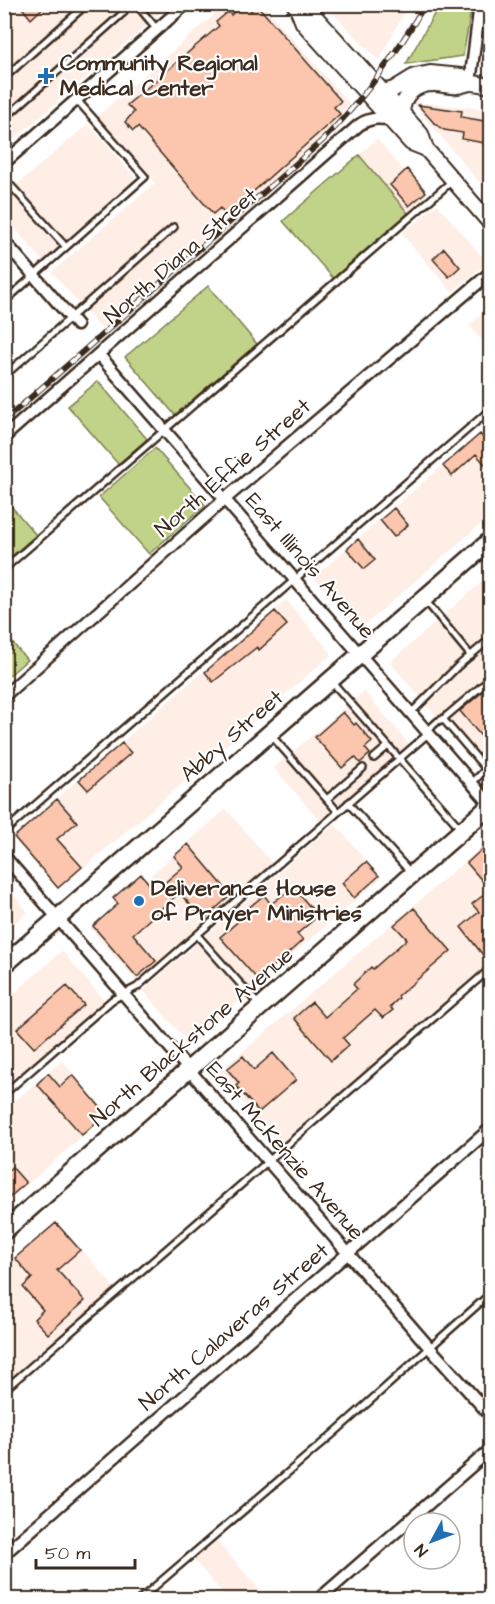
<svg xmlns="http://www.w3.org/2000/svg" width="495" height="1604" font-family="'Architects Daughter',sans-serif">
	<style>
		.built { fill: #feeee6 }
		.green { fill: #c1d388; stroke: #7e7e53; stroke-width: 1.5 }
		.building { fill: #fbc6ad; stroke: #3b2a1e; stroke-width: 1.5 }
		.lines { fill: none; stroke-linecap: round; stroke-linejoin: round }
		.service-casing { stroke: #3b2a1e; stroke-width: 10 }
		.minor-casing { stroke: #3b2a1e; stroke-width: 15 }
		.tertiary-casing { stroke: #3b2a1e; stroke-width: 18 }
		.primary-casing { stroke: #3b2a1e; stroke-width: 21 }
		.service { stroke: #fff; stroke-width: 5 }
		.minor { stroke: #fff; stroke-width: 10 }
		.tertiary { stroke: #fff; stroke-width: 14 }
		.primary { stroke: #fff; stroke-width: 16 }
		.rail-casing { stroke: #3b2a1e; stroke-width: 6 }
		.rail { stroke: #fff; stroke-width: 4; stroke-dasharray: 11; stroke-linecap: butt }
		.poi-dot { fill: #1f6fb2; stroke: #fff; stroke-width: 2 }
		.labels { text-anchor: middle; dominant-baseline: central; stroke-width: 4.5; stroke-linejoin: round; paint-order: stroke }
		.poi-label { font-size: 22px; font-weight: bold; fill: #3b2a1e; stroke: #fff; text-anchor: start }
		.street-label { font-size: 22px; fill: #3b2a1e; stroke: #fff }
	</style>
	<rect width="100%" height="100%" fill="#fff"/>
	<filter id="ink" filterUnits="userSpaceOnUse"><feTurbulence type="fractalNoise" baseFrequency=".0167" numOctaves="2"/><feDisplacementMap in="SourceGraphic" scale="12" xChannelSelector="R" yChannelSelector="G"/><feConvolveMatrix kernelMatrix="1 2 1 2 8 2 1 2 1" color-interpolation-filters="sRGB"/></filter>
	<g filter="url(#ink)">
		<path class="built" d="M5,5h165l-165,142z
			M226,5h37l86,98 -17,27 -228,197h-5l-47,-55 103,-89 -58,-67z
			M325,5h83l-29,56z
			M412,102l78,7v86z
			M88,124l46,53 -1,9 -89,77 -39,-47 -1,-20z
			M377,139l49,58 -18,16 -49,-58z
			M437,204l50,58 -35,30 -50,-58z
			M490,307v44l-21,-26z
			M490,424v92l-131,114 -45,-53z
			M490,575v205l-100,-118z
			M286,600l46,54 -274,236 -46,-53z
			M364,691l45,53 -89,77 -46,-53z
			M226,809l46,54 -136,118 -46,-53z
			M335,824l46,54 -192,166 -46,-54z
			M490,840v127l-208,181 -64,-75z
			M5,884l23,28 -23,20h-1z
			M62,951l46,54 -103,88v-92z
			M62,1061l46,53 -103,90 -1,-94z
			M56,1221l60,68 -111,95v-118z
			M215,1539l53,60h-40l-36,-41z"/>
		<path class="green" d="M440,4l32,1 -9,51 -57,8z
			M359,155l49,58 -75,65 -50,-57z
			M208,286l49,58 -82,71 -50,-58z
			M98,381l49,58 -29,25 -50,-58z
			M155,448l50,57 -56,49 -50,-57z
			M5,499l31,36 -29,25 -3,-3z
			M5,634l22,26 -22,19h-1z"/>
		<path class="building" d="M19,4h28l-16,15z
			M243,4h2l6,7 6,-6 84,96 -7,6 6,7 -114,102 -6,-8 -7,6 -75,-87 -5,4 -8,-9 9,-10 -7,-7 92,-79 -3,-4 12,-10 3,3z
			M418,105l44,6 -1,6 29,5v22l-28,-5 1,-6 -19,-3 -9,-6z
			M407,169l19,23 -17,14 -19,-21z
			M444,248l16,19 -11,10 -16,-18z
			M480,434l10,12v24l-14,-16 -24,22 -9,-10z
			M394,508l14,17 -14,12 -14,-17z
			M358,539l17,21 -11,9 -17,-20z
			M275,611l12,14 -28,25 -2,-3 -44,35 -8,-10z
			M487,688l3,4v55l-30,-36z
			M343,712l11,13 2,-2 16,19 -7,6 5,6 -10,9 -5,-6 -13,11 -27,-31z
			M122,743l9,10 -43,37 -9,-10z
			M57,799l20,23 -20,17 25,28 -24,21 -44,-51z
			M490,842v17l-6,6 6,7v92l-29,-37 18,-15 -7,-8 18,-14 -23,-27z
			M188,844l43,51 -27,24 -25,-26 -46,41 23,27 -19,16 -44,-51 25,-22 -5,-6 28,-24 14,17 28,-24 -9,-11z
			M366,862l13,14 -25,22 -12,-15z
			M293,887l25,29 -21,18 6,6 -45,40 -38,-43 22,-19 -2,-3 24,-20 7,9z
			M414,908l37,43 -53,45 1,2 -9,9 3,3 -10,8 -8,-8 -32,28 6,7 -18,16 -37,-43 18,-16 13,15 32,-28 -4,-5 18,-17 2,2 34,-30 -13,-14z
			M67,986l17,19 -50,43 -17,-19z
			M273,1053l23,27 -37,32 -23,-26 3,-3 -12,-14 16,-13 11,14z
			M48,1073l12,14 13,-12 33,39 -24,21 -45,-51z
			M12,1167l14,16 -22,19v-29z
			M56,1223l24,27 -23,20 28,31 -37,33 -14,-15 9,-9 -20,-23 9,-9 -17,-20z"/>
		<g class="lines">
			<g class="service-casing">
				<path id="service" d="M118,4l8,3 8,-3
					M136,4l21,25
					M4,78l83,-74
					M4,119l119,-106 3,-6
					M4,178l62,69
					M4,302l141,-125 -68,-77
					M4,376l170,-149
					M4,569l448,-388
					M425,600l46,56
					M333,683l128,146
					M411,713l46,-46 33,-28
					M443,719l43,50
					M427,731l11,-10 5,-2 47,-40
					M271,735l67,77
					M374,758l14,-12
					M472,783l14,-14h4
					M327,799l36,-31
					M348,803l63,70
					M4,832l486,-422
					M197,935l62,70
					M4,1057l2,6 -2,10
					M4,1094l108,-94 25,-13 292,-254
					M4,1390l486,-421
					M139,1600l195,-167 156,-139"/>
			</g>
			<g class="minor-casing">
				<path id="minor" d="M470,83l10,-79
					M4,163l182,-159
					M4,241l73,84
					M99,355l391,449
					M4,437l355,-312c10,-7 19,-8 31,-5
					M4,696l221,-197 265,-226
					M4,856l425,491 61,68
					M4,1554l486,-425
					M318,1600l172,-150"/>
			</g>
			<g class="tertiary-casing">
				<path id="tertiary" d="M294,4l3,4 6,15 108,120 15,6
					M297,8l15,5 109,121 5,15 64,74
					M383,92l11,-3 21,-13 15,-3 31,3 9,7
					M402,113c1,-18 13,-29 32,-29 7,0 16,3 23,2 5,0 10,-3 14,-3 7,0 13,2 19,3"/>
			</g>
			<g class="primary-casing">
				<path id="primary" d="M4,965l486,-424
					M4,1231l486,-425"/>
			</g>
			<use href="#service" class="service"/>
			<use href="#minor" class="minor"/>
			<use href="#tertiary" class="tertiary"/>
			<use href="#primary" class="primary"/>
			<g class="rail-casing">
				<path id="rail" d="M4,421l319,-281c40,-41 74,-86 102,-136"/>
			</g>
			<use href="#rail" class="rail"/>
		</g>
	</g>
	<g class="poi-dot">
		<path d="M43 67h6v6h6v6h-6v6h-6v-6h-6v-6h6z"/>
		<circle cx="139" cy="901" r="6"/>
	</g>
	<g class="labels">
		<g class="poi-label">
			<text x="60" y="63">Community Regional<tspan x="60" dy="25">Medical Center</tspan></text>
			<text x="151" y="888">Deliverance House<tspan x="151" dy="25">of Prayer Ministries</tspan></text>
		</g>
		<g class="street-label">
			<text transform="translate(181 256) rotate(-41)">North Diana Street</text>
			<text transform="translate(233 468) rotate(-41)">North Effie Street</text>
			<text transform="translate(310 566) rotate(49)">East Illinois Avenue</text>
			<text transform="translate(232 736) rotate(-41)">Abby Street</text>
			<text transform="translate(192 1037) rotate(-41)">North Blackstone Avenue</text>
			<text transform="translate(285 1151) rotate(49)">East McKenzie Avenue</text>
			<text transform="translate(234 1327) rotate(-41)">North Calaveras Street</text>
		</g>
	</g>
	<rect width="495" height="1604" fill="none" stroke="#fff" stroke-width="24"/>
	<rect x="12" y="12" width="471" height="1580" fill="none" stroke="#3b2a1e" stroke-width="2" filter="url(#ink)"/>
	<g transform="translate(432 1541) rotate(229)"><circle r="28" fill="#ffffff" stroke="#b1aaa5" stroke-width="1.5"/>
	<path d="M0-4.5L10 22L0 15L-10 22Z" fill="#1f6fb2"/>
	<text y="-9" font-size="16" font-weight="bold" text-anchor="middle" fill="#3b2a1e">N</text>
	</g>
	<path d="M36 1559v9h99v-9" fill="none" stroke="#3b2a1e" stroke-width="3"/>
	<text x="45" y="1559" font-size="18" fill="#3b2a1e" stroke="#ffffff" stroke-width="4.5" paint-order="stroke">50 m</text>
</svg>
